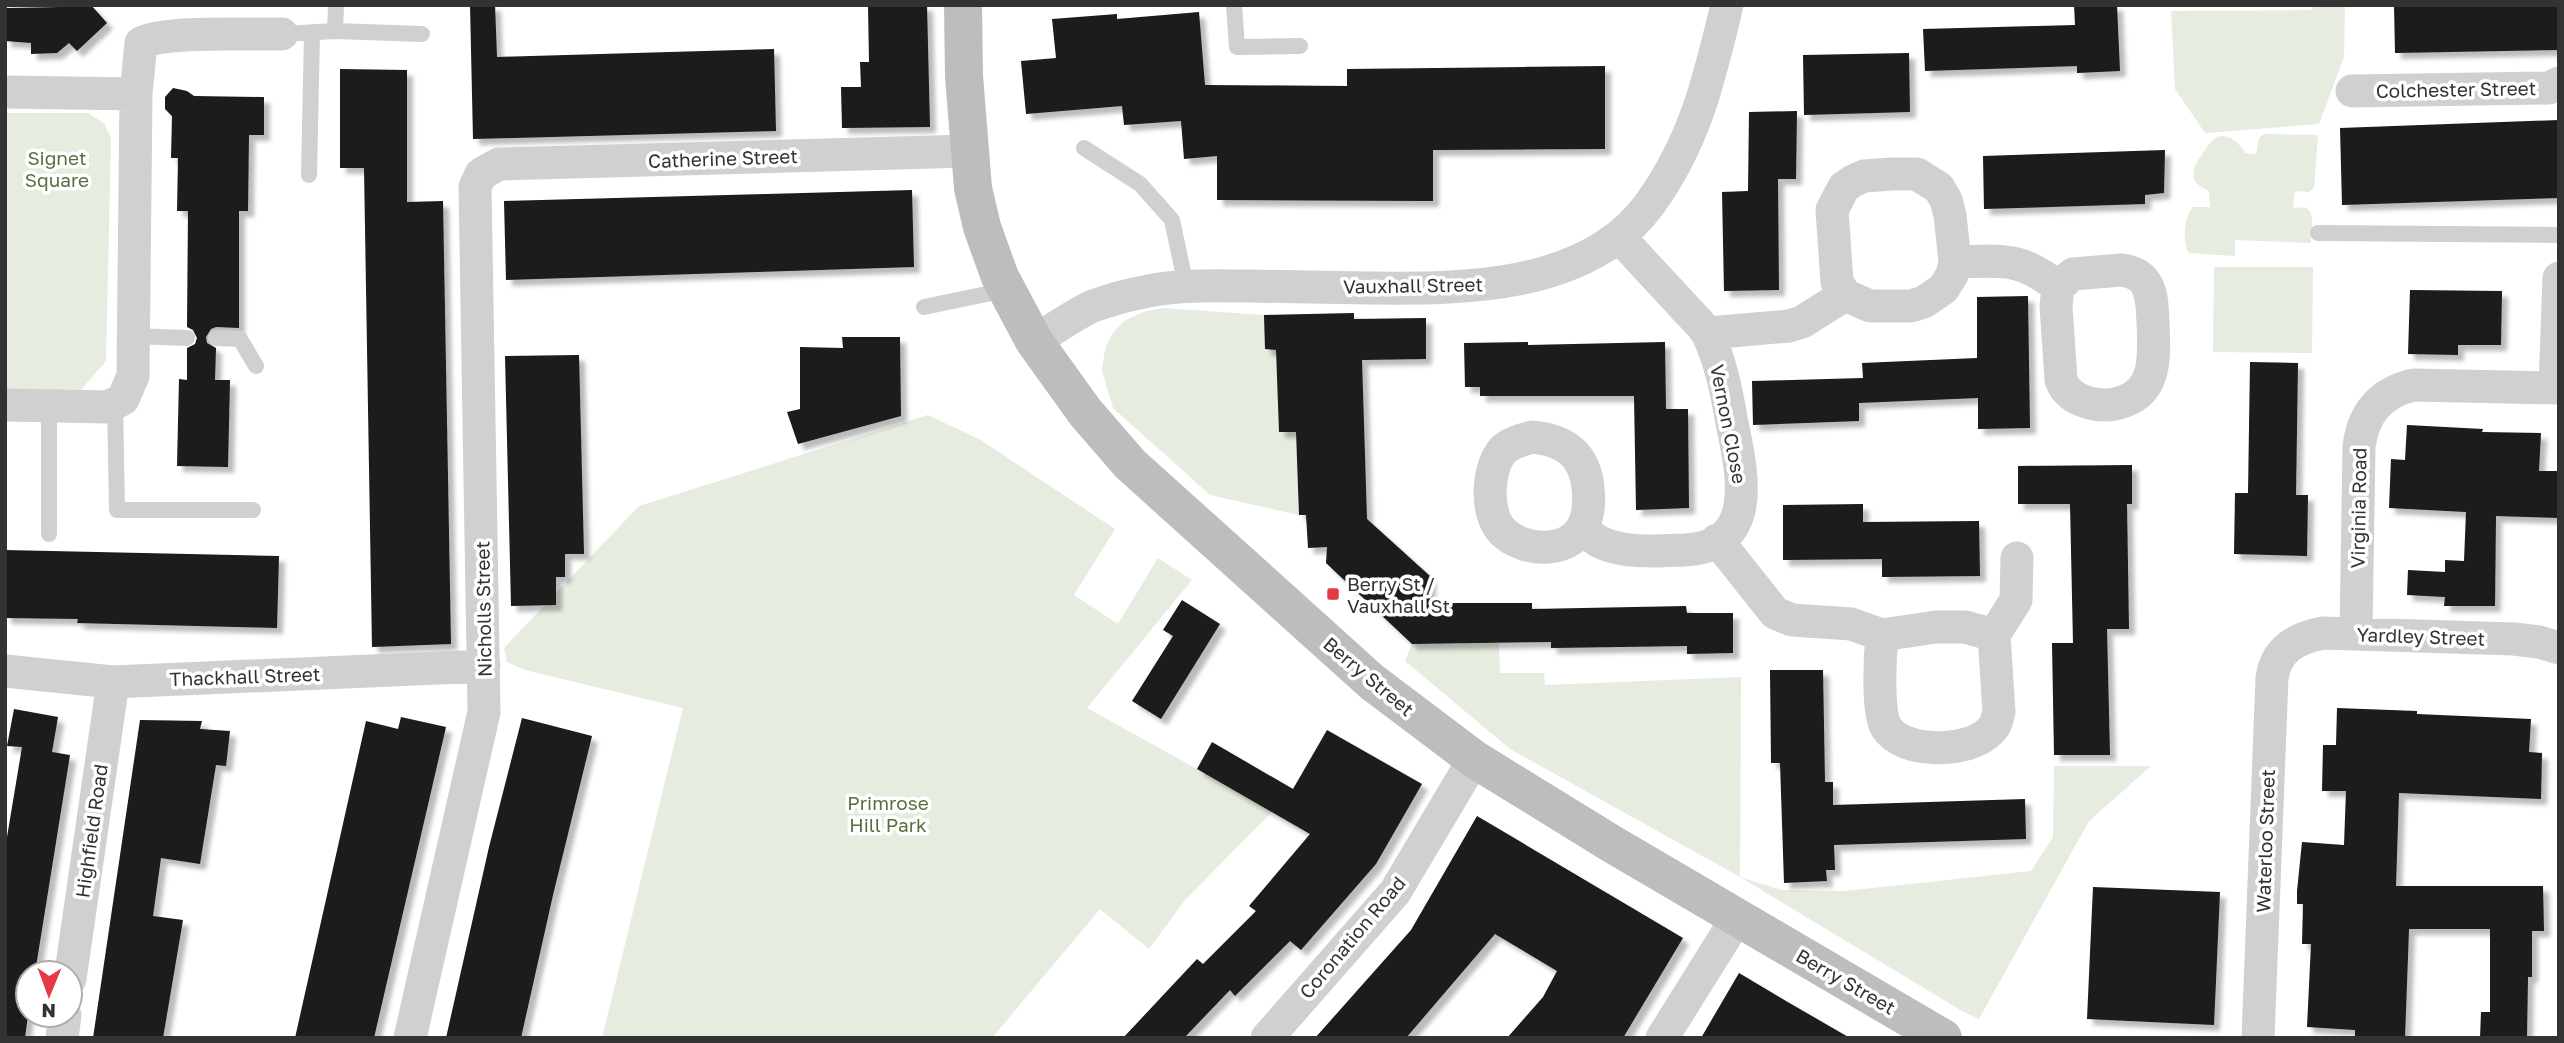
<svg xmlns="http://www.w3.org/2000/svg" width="2564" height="1043" font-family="'Golos Text',sans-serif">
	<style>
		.green { fill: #e6ecdf }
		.building { fill: #1a1a1a; filter: url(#shadow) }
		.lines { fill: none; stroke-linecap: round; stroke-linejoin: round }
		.lane { stroke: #d0d0d0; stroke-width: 16 }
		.street { stroke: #d0d0d0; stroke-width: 33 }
		.secondary { stroke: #bdbdbd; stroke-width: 38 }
		.poi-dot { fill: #e63946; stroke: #fff; stroke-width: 2.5 }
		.labels { text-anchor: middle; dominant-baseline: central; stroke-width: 7; stroke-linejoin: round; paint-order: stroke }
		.street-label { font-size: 19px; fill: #333; stroke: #fff }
		.park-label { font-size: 19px; fill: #56703f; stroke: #fff }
		.poi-label { font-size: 19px; fill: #333; stroke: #fff; text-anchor: start }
	</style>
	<defs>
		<filter id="shadow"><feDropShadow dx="6" dy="6" stdDeviation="2" flood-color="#0004"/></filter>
	</defs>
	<rect width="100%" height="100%" fill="#fff"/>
	<path class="green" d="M2313,5h32l-1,52 -25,67 -114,9 -30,-44 -4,-78 141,-1z
		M5,113h83l16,10 7,15 -5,223 -26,30 -75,-2z
		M2264,134l54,1 -4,53 -5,4 -14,-1 -2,17c4,0 9,-1 13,0 10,4 5,27 5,35l-76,-3v16l-46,-3c-7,-10 -5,-37 4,-46h17l-1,-16c-22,-9 -18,-22 -6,-38 3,-4 7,-11 11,-14 12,-9 26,4 31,14l11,1 3,-16z
		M2214,267h99l-1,86 -99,-1z
		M1163,308l101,7 12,35 3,82h17l3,83 -89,-20 -97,-87 -11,-37 3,-22 7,-15 12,-13 19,-9z
		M928,415l51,24 136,90 -41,66 44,29 40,-66 34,22 -105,128 186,103 -88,89 -36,49 -49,-40 -108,129h-390l81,-330 -158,-38 -18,-8 -3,-14 135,-142z
		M1499,643l1,30h44l1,12 196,-8 -1,200 42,13 63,1 186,-20 22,-34 1,-71h97l-62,55 -110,198 -17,-8 -222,-134 -230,-128 -105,-88 7,-17z"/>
	<path class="building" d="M62,5h29l16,18 -30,28 -8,-8 -12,10 -26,1v-11l-26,-2v-33l55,-1z
		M470,5h25l2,52 277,-8 2,82 -303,8z
		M868,5h59l3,122 -88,1 -1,-41h20l-1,-25h9z
		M2074,5h43l3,66 -43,2v-7l-152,5 -2,-42 152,-4z
		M2394,5h165v45l-164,3z
		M1199,12l6,73 142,1v-17l258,-3v83l-172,1v51l-216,-1v-44l-33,3 -3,-38 -57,4 -2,-19 -96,8 -5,-53 35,-3 -4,-39 65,-5v5z
		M1909,53l1,59 -106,3 -1,-60z
		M340,69l67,1v132l36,-1 8,443 -79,3 -8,-479h-24z
		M173,88l14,3 7,5 70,1v38h-15l-1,76h-9v117l-23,-1 -5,2 -5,8 1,6 9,5 -1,32h15l-2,87 -51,-1 2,-87 8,1v-32l8,-4 2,-6 -4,-8 -6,-3 1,-116h-11l1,-53h-7l1,-42 -7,-7v-12z
		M1797,111l-1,68h-18l1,111 -55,1 -2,-99 26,-1 1,-79z
		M2559,120v78l-217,7 -2,-77z
		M2165,150l-1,43 -19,2v9l-161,5 -1,-53z
		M912,190l2,77 -408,13 -2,-79z
		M2410,290l92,1 -1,54h-43v10l-50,-1z
		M2028,296l2,132 -52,1v-31l-119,5v18l-106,4 -1,-44 111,-3 -1,-15 115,-5v-61z
		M1354,313v6l72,-1v41l-64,1 5,159 63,57v27h102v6l154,-3 1,7h46v40l-46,1v-8l-136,2v-6l-139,2 -86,-81 1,-16 -19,1 -2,-33h-7l-3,-83h-17l-3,-82 -11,-1 -1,-34z
		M842,337h58l1,79 -103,28 -11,-32 13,-3v-62l43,1z
		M1528,342v3l137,-3 1,67h22l1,99 -53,2 -2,-114h-154v-9h-15l-1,-44z
		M579,355l5,199h-19v23h-9v28l-45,1 -6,-250z
		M2250,362l48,1 -2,132h12l-1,61 -73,-2 1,-61h13z
		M2407,425l76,4 -1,3 59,1 -2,38h20v47l-63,-2 -1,90h-51l1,-9 -38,-2 1,-25 37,2v-12l19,1 2,-49 -77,-4 2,-49 14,1z
		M2132,465v39h-5l2,125h-22l3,126h-56l-2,-112h21l-3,-139h-52v-38z
		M1863,504v18l116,-1 1,55 -98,1v-18l-99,1v-55z
		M5,550l274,6 -2,72 -200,-5 1,-4 -73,-1z
		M1182,600l38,24 -59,95 -29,-18 41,-65 -10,-6z
		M1770,670h53l2,112h8v23l192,-6 1,40 -192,6 1,25h-9l1,11 -43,2 -4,-120h-9z
		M2337,708l80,3v3l114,5 -2,33 13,1 -1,46 -142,-6 -3,93h147l1,45h-12v46h-4l-1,61h-47l1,-26h9v-83h-81l-4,109 -50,-1v-7l-48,-3 4,-83h-9l1,-40h-6v-13l5,-49 42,3 2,-54h-24l1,-46h13z
		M14,709l44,8 -6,35 18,3 -35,218h-7v42l-3,23h-20v-189l17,-102 -15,-1z
		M401,717l45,10 -72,311h-79l71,-317 32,8z
		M522,718l70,18 -39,159 -28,125 -4,18h-75l43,-191z
		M140,720l62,1 -2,8 30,2 -4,35 -10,-1 -16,99 -39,-6 -8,58 30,4 -20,118h-70z
		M1327,730l95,54 -46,80 -75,86 -11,-9 -55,55 -5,-6 -46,48h-61l74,-79 6,5 53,-53 -7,-5 61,-72 -113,-65 15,-27 81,47z
		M1477,816l206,122 -60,100h-116l36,-41 14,-26 -62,-37 -89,104h-91l96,-108z
		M2093,887l127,5 -6,133 -127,-6z
		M1739,973l47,28 64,37h-149z"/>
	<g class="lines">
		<path class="lane" d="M1234,5l3,42 63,-1
			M335,31l1,-26
			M282,34l53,-3 87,3
			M1084,148l56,36 32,36 14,66
			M309,175l3,-142
			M2318,233l241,2
			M924,307l82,-17
			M134,336l53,2
			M216,338l24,1 16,27
			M115,403l2,107h136
			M49,534v-128"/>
		<path class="street" d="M2352,91l197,-3 10,-5
			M5,92l131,2
			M1892,174h25l22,14 7,12 4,15 5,47 -3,13 -9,14 -19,13 -13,4h-41l-25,-11 -8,-13 -5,-72 12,-23 9,-6 11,-5z
			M1955,262c47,-1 65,-6 103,25
			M2121,270c9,1 17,3 23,11 9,11 8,27 9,41 1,30 5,67 -28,79 -10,4 -21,5 -31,3 -15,-3 -28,-10 -33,-24l-5,-74 2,-19 15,-13z
			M1708,333l81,-7 13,-4 43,-27
			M1034,341c19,-11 39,-26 59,-35 14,-5 31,-10 46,-13 36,-9 73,-7 110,-7 41,1 81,1 122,2 93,1 216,1 278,-83 46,-63 60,-125 78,-200
			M2555,388l4,-110
			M5,405l103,2 15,-8 10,-23 3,-282 5,-51c24,-13 110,-8 141,-9
			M1532,437c32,3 53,17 56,51 1,10 1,21 -2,31 -11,36 -61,35 -84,12 -17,-18 -15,-63 1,-81 7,-7 19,-10 29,-13z
			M1583,529c5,4 11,10 17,13 24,12 59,9 85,8 75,-4 57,-78 47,-127 -5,-29 -11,-61 -24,-88 -5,-10 -16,-19 -24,-28 -22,-24 -44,-47 -65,-71
			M1717,540l58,73 17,7 59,4 31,11 54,-8h29l29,8
			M2356,633l3,-186c4,-33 21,-54 54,-62l146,3
			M1882,635c-2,20 -5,76 4,92 17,28 84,26 104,4 6,-5 7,-12 9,-19l-5,-77 22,-35 1,-42
			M5,671l108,11 371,-16
			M70,979l43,-297
			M62,1038l3,-23
			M410,1038l74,-326 -9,-525 6,-13 18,-10 470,-13
			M1267,1038l128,-146 79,-133
			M1662,1038l75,-120
			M2258,1038l14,-360c4,-29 24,-40 51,-45l191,6 25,3 20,6"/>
		<path class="secondary" d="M963,5l1,71 9,112 9,39 18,50 34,64 51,71 45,52 242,218 102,77 138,85 331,194"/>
	</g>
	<rect class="poi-dot" x="1326" y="587" width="14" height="14" rx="3.5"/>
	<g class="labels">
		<g class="street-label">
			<text transform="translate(2456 89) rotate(-1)">Colchester Street</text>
			<text transform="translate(723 158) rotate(-2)">Catherine Street</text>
			<text transform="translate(1413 285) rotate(-1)">Vauxhall Street</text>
			<text transform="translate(1729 424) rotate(79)">Vernon Close</text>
			<text transform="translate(2358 508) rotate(-89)">Virginia Road</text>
			<text transform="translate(483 609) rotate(-91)">Nicholls Street</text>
			<text transform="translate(2421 636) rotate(2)">Yardley Street</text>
			<text transform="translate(245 676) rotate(-2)">Thackhall Street</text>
			<text transform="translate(1369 676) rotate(40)">Berry Street</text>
			<text transform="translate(91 831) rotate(-82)">Highfield Road</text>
			<text transform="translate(2265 841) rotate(-88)">Waterloo Street</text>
			<text transform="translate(1352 937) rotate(-50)">Coronation Road</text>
			<text transform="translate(1846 981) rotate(30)">Berry Street</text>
		</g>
		<g class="park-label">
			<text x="57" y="157">Signet<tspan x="57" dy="22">Square</tspan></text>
			<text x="888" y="802">Primrose<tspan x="888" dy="22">Hill Park</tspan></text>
		</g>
		<g class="poi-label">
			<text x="1347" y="583">Berry St /<tspan x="1347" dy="22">Vauxhall St</tspan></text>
		</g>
	</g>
	<rect width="2564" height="1043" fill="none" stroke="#333333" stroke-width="14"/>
	<g transform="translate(49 994) rotate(181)"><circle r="33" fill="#ffffff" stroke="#adadad" stroke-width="2"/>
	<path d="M0-5L12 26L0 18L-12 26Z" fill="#e63946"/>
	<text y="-10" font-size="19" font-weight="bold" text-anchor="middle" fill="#333333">N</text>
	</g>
</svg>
